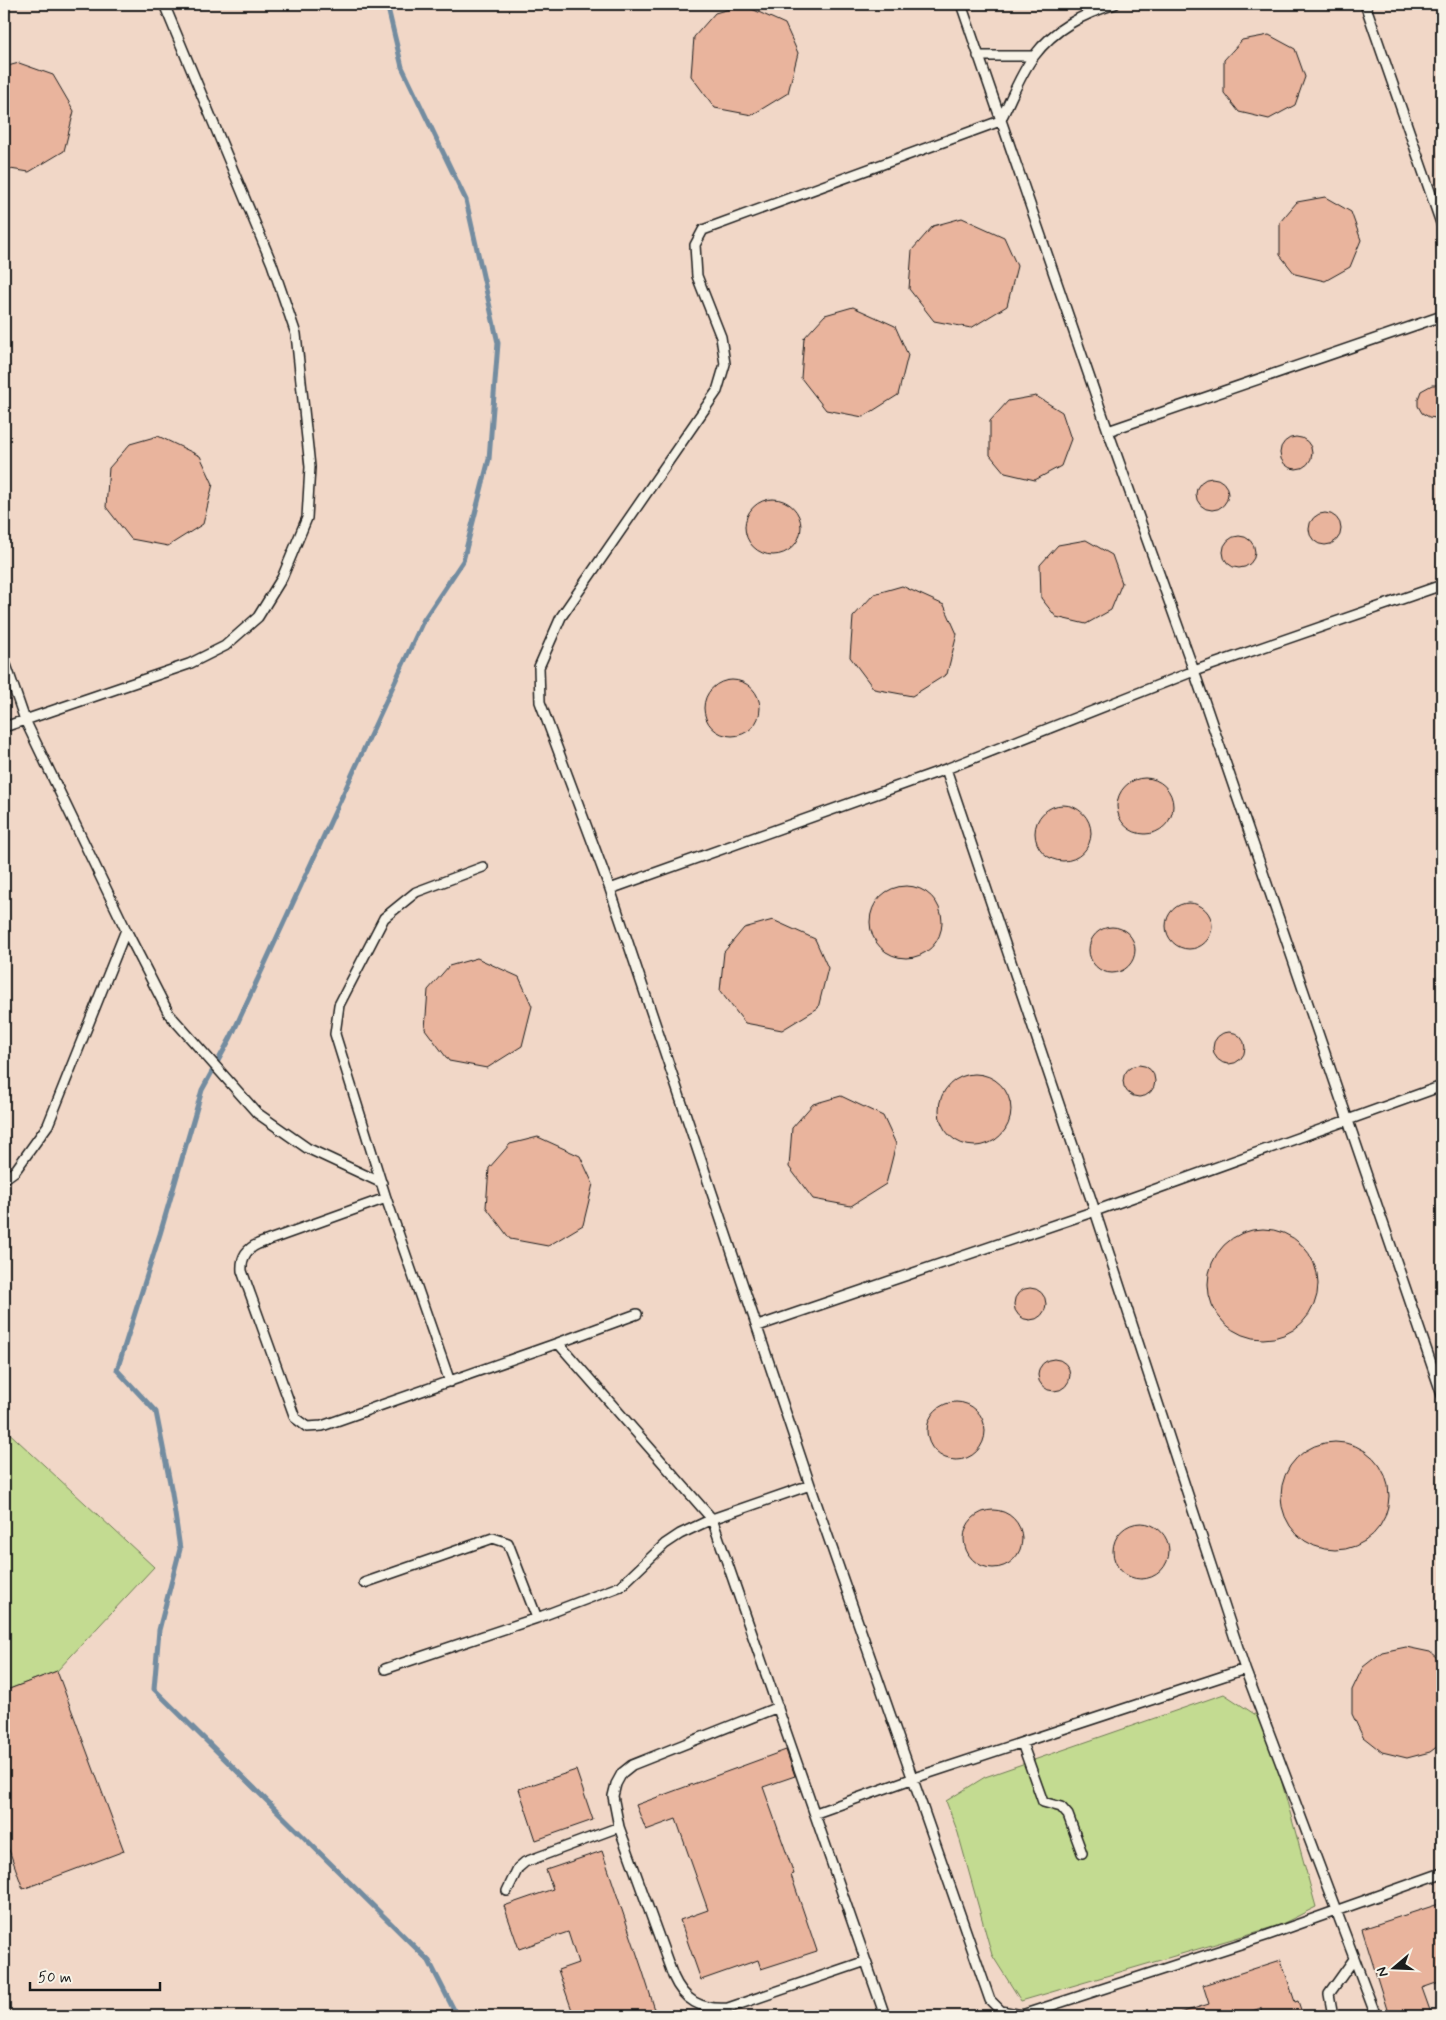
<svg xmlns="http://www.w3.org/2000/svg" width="1446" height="2020" font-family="Mynerve,sans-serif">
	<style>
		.built { fill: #f1d7c7 }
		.green { fill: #c3db91; stroke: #707c56 }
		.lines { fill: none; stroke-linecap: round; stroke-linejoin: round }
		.stream { stroke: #738ca0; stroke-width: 5 }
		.building { fill: #e9b49d; stroke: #1c1c1c }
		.service-casing { stroke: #1c1c1c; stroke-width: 12 }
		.service { stroke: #f7f3e8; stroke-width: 9 }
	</style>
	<rect width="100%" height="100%" fill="#f4e6d9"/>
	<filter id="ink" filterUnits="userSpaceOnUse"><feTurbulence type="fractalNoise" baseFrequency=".02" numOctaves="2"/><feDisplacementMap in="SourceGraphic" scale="10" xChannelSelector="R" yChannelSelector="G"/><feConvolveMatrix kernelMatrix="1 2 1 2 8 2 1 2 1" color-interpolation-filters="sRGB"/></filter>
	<g filter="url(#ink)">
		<path class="built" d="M4,4h1438v2012h-1438z"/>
		<path class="green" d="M4,1428l150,139 -97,104 -53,20z
			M1224,1694l41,27 51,186 -36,18 -259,76 -29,-46 -34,-122 -12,-32 39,-24z"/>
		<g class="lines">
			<path class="stream" d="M387,4l15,63 64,133 32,143 -9,116 -26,102 -40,60 -192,416 -29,53 -42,144 -43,136 39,42 16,81 8,56 -21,81 -5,59 275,272 28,55"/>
		</g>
		<path class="building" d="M743,5l42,19 13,29 -10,40 -36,22 -37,-7 -24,-32 3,-39 21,-24z
			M1269,35l26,14 10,28 -10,28 -26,14 -30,-7 -15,-19v-33l18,-20z
			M19,63l34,12 21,36 -10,40 -35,21 -25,-4v-101z
			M1325,197l26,15 10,28 -11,27 -25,14 -30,-7 -15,-19v-33l17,-20z
			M962,218l42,19 13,29 -10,40 -36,22 -37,-7 -25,-32 3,-39 21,-24z
			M853,307l42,19 13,29 -10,40 -35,22 -37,-7 -25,-32 3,-40 21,-23z
			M1432,385h10v31l-6,2 -7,-1 -7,-4 -4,-7v-7l3,-8z
			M1036,396l26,16 9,27 -10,27 -26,14 -30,-7 -15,-18v-34l18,-20z
			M158,436l42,20 13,28 -10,40 -35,22 -37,-7 -25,-32 3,-39 21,-24z
			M1280 453a16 16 0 1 1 32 0a16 16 0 1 1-32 0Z
			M1196 494a16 16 0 1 1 32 0a16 16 0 1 1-32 0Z
			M745 527a28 28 0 1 1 56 0a28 28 0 1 1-56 0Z
			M1309 529a16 16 0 1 1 32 0a16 16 0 1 1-32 0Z
			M1223 552a16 16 0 1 1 32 0a16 16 0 1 1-32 0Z
			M1086,540l26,15 10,28 -11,27 -25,14 -30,-7 -15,-19 -1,-33 18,-20z
			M902,586l42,19 13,29 -10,40 -35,22 -38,-7 -24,-32 3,-40 21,-23z
			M704 708a28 28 0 1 1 56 0a28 28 0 1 1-56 0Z
			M1117 806a28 28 0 1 1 56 0a28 28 0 1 1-56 0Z
			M1035 833a28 28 0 1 1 56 0a28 28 0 1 1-56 0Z
			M870 922a36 36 0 1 1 72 0a36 36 0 1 1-72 0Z
			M1166 926a23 23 0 1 1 46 0a23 23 0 1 1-46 0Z
			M773,920l42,19 13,29 -10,40 -36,22 -37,-7 -25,-32 4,-39 20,-24z
			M1089 950a23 23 0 1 1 46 0a23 23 0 1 1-46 0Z
			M477,958l42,19 13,29 -10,40 -35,22 -38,-7 -24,-32 3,-39 21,-24z
			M1213 1048a16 16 0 1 1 32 0a16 16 0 1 1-32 0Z
			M1123 1081a16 16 0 1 1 32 0a16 16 0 1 1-32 0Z
			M939 1110a36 36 0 1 1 72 0a36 36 0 1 1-72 0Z
			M841,1096l42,20 13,28 -10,40 -35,22 -38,-7 -24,-32 3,-39 21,-24z
			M538,1137l42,19 13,28 -10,41 -35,21 -38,-7 -24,-32 3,-39 21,-24z
			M1208 1284a55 55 0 1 1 110 0a55 55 0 1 1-110 0Z
			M1014 1304a16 16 0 1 1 32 0a16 16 0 1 1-32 0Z
			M1038 1375a16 16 0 1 1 32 0a16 16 0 1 1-32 0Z
			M927 1431a29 29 0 1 1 58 0a29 29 0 1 1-58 0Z
			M1281 1496a54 54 0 1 1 108 0a54 54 0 1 1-108 0Z
			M964 1539a29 29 0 1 1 58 0a29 29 0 1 1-58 0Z
			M1113 1551a28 28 0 1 1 56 0a28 28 0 1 1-56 0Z
			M1406,1647l24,5 12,10v81l-12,9 -23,6 -25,-6 -19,-15 -11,-23v-24l11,-23 19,-15z
			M57,1671l67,180 -101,38 -19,-53v-145z
			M786,1750l9,26 -32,11 31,87 -3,1 26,76 -56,18 -3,-9 -57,20 -21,-60 28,-10 -32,-91 -30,11 -10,-25z
			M576,1770l17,50 -57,20 -17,-51z
			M602,1851l40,118 15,47h-83l-16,-46 20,-7 -10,-31 -49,17 -15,-43 49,-17 -7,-19z
			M1442,1903v78l-20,7 10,28h-43l-27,-87z
			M1281,1960l14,42 3,-1 5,15h-42v-8l-24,8h-56l-1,-3 29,-9 -6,-19z"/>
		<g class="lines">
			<g class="service-casing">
				<path id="service" d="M961,4l147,427 86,240 248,724
					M1115,4c-32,10 -60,24 -81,52 -14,18 -23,44 -34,65l-297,109 -8,15 2,31 24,61 4,27 -8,27 -156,226 -22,50 1,35 70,187 200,596 180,515 11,11 21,4 246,-80 174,-62
					M1365,4l77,222
					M978,56h56
					M1108,431l334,-115
					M4,659l21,61 -21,7
					M946,769l149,442 150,458 131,347
					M610,889l336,-120 248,-98 248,-86
					M126,930l43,84 88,99 50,35 75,35
					M4,1179l11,-8 33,-46 78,-195 -101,-210 164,-56 36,-18 33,-29 24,-39 25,-60 3,-51 -14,-133 -24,-70 -108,-260
					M386,1198l-128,46c-12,5 -17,14 -16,27l53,147 12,9 15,-1 236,-83 154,176 173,497
					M758,1326l337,-115 347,-125
					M558,1343l79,-29
					M450,1382l-64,-184 -51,-164 4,-29 45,-87 32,-26 67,-25
					M364,1583l129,-45 15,5 29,75
					M385,1669l152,-51 84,-32 44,-42 15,-10 32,-15 98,-34
					M778,1707l-146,58 -10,8 -6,11 -3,12 6,31 54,149c11,25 28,34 55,32l138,-47
					M1022,1743l21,59 18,5 7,8 14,38
					M816,1813l98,-35 331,-109
					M507,1891l11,-23 7,-6 94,-35
					M1333,2016l-4,-22 25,-35"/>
			</g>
			<use href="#service" class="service"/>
		</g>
	</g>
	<rect width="1446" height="2020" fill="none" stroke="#f7f3e8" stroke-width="20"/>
	<rect x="10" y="10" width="1426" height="2000" fill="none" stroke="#1c1c1c" stroke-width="2" filter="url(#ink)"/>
	<g transform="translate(1394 1968) rotate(251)" stroke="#f7f3e8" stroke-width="4" paint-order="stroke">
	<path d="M0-4L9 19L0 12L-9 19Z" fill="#1c1c1c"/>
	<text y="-8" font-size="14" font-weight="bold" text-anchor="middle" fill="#1c1c1c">N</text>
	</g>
	<path d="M30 1982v8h130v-8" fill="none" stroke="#1c1c1c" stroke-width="2.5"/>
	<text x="38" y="1982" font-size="15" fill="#1c1c1c" stroke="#f7f3e8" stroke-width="4" paint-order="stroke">50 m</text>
</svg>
